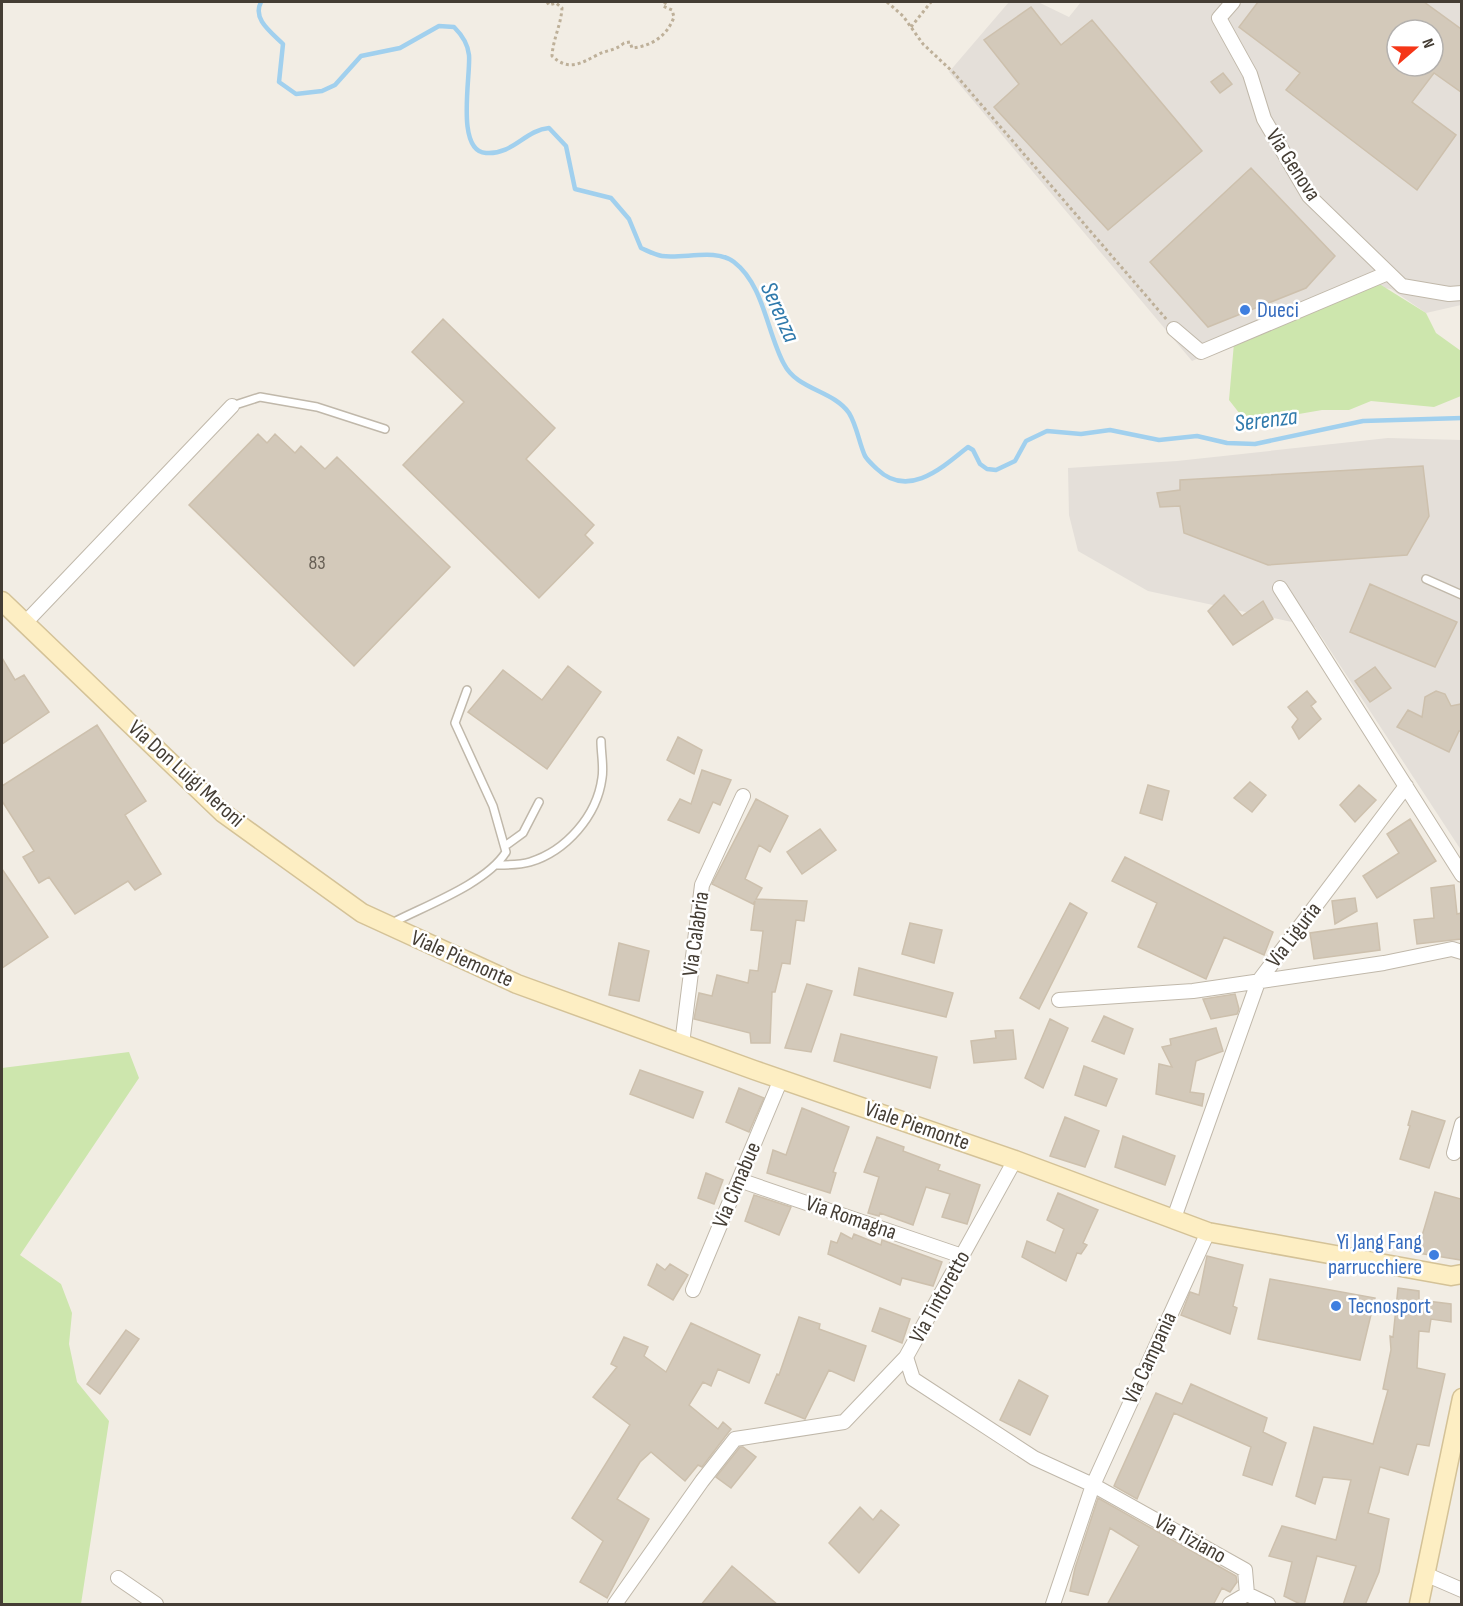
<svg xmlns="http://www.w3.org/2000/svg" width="1463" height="1606" font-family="'Sofia Sans Condensed',sans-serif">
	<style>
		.industrial { fill: #e4dfd9; fill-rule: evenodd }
		.green { fill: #cde6ad }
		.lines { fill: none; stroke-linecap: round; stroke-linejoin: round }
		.stream { stroke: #a1d0ee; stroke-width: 4.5 }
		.building { fill: #d3c9ba; stroke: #cdc0ad; stroke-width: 1.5; fill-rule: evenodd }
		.lane-casing { stroke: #c0b8aa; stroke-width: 10 }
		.street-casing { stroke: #c0b8aa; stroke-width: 16 }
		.secondary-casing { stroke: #d4c297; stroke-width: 21 }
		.path { stroke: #beb099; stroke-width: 3; stroke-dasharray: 3 3; stroke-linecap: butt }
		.lane { stroke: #fff; stroke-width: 7 }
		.street { stroke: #fff; stroke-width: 14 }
		.secondary { stroke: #fdeec3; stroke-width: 18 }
		.shop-dot { fill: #3f7fe0; stroke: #fff; stroke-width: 2 }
		.labels { text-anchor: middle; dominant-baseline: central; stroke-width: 5; stroke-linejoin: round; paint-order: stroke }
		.number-label { font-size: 20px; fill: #686056 }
		.street-label { font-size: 22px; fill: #443d34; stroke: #fff }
		.shop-label { font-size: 22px; fill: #366cbe; stroke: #fff; text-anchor: start }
		.water-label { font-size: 24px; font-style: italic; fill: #307aac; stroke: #fff }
	</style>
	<rect width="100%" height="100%" fill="#f2ede4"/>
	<path class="industrial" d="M1009,2h29l31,15 12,-15h380v303l-35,8 -35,-24 -22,-3 -177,75 -243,-289zM1397,30h36v36h-36z
		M1388,438l73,2v410l-146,-223 -167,-36 -70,-40 -9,-36 -1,-47 109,-7z"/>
	<path class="green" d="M1381,285l45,28 10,20 25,18v45l-27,11 -63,-6 -22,9h-27l-75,13 -18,-23 5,-57 135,-57z
		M129,1052l10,26 -119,177 41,29 11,29 -3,31 8,38 32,39 -28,183h-79v-536z"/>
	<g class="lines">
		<path class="stream" d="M261,2c-9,17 10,30 22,42l-4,38 17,12 26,-3 13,-6 26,-29 39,-8 39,-22 15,1c8,8 14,17 15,28 2,20 -14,96 17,98 27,2 39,-23 63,-25l17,18 9,43 36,9 18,21 12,29c7,3 14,7 21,8 22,3 54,-8 72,6 30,23 33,71 50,102 13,26 49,26 65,49 8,13 10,30 16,43 3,5 8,9 12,13 31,30 65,-1 91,-22l5,3 7,14 7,5 9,1 19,-9 11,-20 21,-10 34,3 29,-4 49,10 38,-4 30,7 28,1 108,-23 99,-3"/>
	</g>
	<path class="building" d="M1258,2h166l37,27v63l-27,-19 -22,29 44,33 -39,55 -131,-100 14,-17 -61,-46zM1397,30h36v36h-36z
		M1031,7l30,38 31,-25 110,131 -94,79 -114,-123 25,-23 -35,-44z
		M1223,73l9,11 -12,9 -9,-11z
		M1251,168l84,88 -29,32 -98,39 -58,-65z
		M443,319l112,109 -29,31 68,66 -9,10 8,8 -54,55 -136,-133 61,-63 -52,-50z
		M258,434l9,9 8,-9 20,19 6,-7 24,23 12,-12 113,110 -96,99 -165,-161z
		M1423,466l6,50 -22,39 -139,10 -84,-32 -4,-27 -20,1 -3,-14 23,-3v-10z
		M1370,584l87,38 -22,45 -85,-35z
		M1224,595l18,21 21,-15 10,18 -40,26 -25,-34z
		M2,658l13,22 9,-5 25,37 -47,32z
		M568,666l33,26 -54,77 -79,-57 35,-42 39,30z
		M1375,667l16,21 -21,14 -15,-21z
		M1307,691l9,11 -5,4 10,13 -22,20 -7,-12 6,-8 -10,-12z
		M1436,691l9,3 6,12 10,-2v27h-2l-10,21 -52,-25 11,-17 14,7 3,-20z
		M97,725l49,76 -21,14 36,59 -26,16 -7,-9 -53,33 -26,-37 -10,6 -16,-26 11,-6 -32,-50v-15z
		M678,737l24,13 -8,24 -27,-14z
		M702,770l29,10 -11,25 -7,-3 -14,31 -31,-13 12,-21 11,5z
		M1250,782l16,13 -14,17 -18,-14z
		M1148,785l21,6 -7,29 -22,-7z
		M1359,785l17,15 -21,22 -15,-17z
		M756,799l32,17 -18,36 -11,-7 -14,34 17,9 -6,11 51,2 -3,20 -8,-1 -6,44 -8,-1 -7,29h-3l-2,51h-19l-1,-10 -56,-14 5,-26 13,3 5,-21 31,8 2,-13 8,1 5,-40 -12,-1 4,-29 -2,3 -41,-20z
		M1410,819l26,42 -59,37 -14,-22 36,-23 -12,-19z
		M820,829l16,21 -34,24 -15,-22z
		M1125,857l148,75 -9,23 -40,-18 -18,42 -68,-32 19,-44 -45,-22z
		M2,869l46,68 -46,31z
		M1454,885l3,29 4,-1v26l-44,5 -3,-24 20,-2 -3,-30z
		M1355,898l2,13 -22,13 -3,-23z
		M1070,903l17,10 -48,96 -19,-11z
		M910,923l32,7 -8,33 -32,-9z
		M1377,923l3,27 -66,9 -4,-26z
		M619,943l30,8 -10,50 -30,-6z
		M859,968l94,25 -7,24 -92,-22z
		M807,984l25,7 -21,61 -26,-4z
		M1235,994l4,15 -2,5 -26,5 -8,-20z
		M1104,1016l29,13 -9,25 -32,-13z
		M1050,1019l18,9 -25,60 -18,-10z
		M1216,1028l7,23 -27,10 -6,31 14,2 -2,12 -46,-12 3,-30 13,3 -10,-20 9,-2 -1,-6z
		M1013,1030l3,29 -42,4 -3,-22 25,-3 -1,-7z
		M841,1034l96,23 -7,31 -96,-27z
		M1084,1066l33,13 -11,27 -31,-11z
		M640,1070l63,22 -10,26 -63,-24z
		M739,1088l25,10 -15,34 -23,-10z
		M802,1108l47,19 -16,45 3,1 -6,20 -63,-20 6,-23 13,5z
		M1412,1111l33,10 -16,47 -29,-9 10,-33 -2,-1z
		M1065,1117l34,14 -14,36 -35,-11z
		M1123,1136l52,20 -10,29 -50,-18z
		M877,1137l27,10 -1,4 37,14 -2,5 42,15 -13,39 -25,-7 8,-23 -24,-7 -13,38 -33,-12 -1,3 -11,-3 11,-36 -15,-5z
		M706,1173l17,7 -9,24 -16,-6z
		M1435,1192l26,7v61l-44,-7z
		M1058,1193l40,17 -15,33 4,2 -6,9 -4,-1 -11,28 -44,-24 5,-16 28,12 9,-24 -17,-9z
		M754,1195l37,12 -12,28 -34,-14z
		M841,1233l11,6 2,-5 27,11 1,-5 60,22 -9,24 -31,-8 -2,7 -72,-31 3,-13 6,2z
		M1207,1256l36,9 -10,41 4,2 -7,26 -49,-19 9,-23 9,3z
		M657,1264l8,6 5,-6 18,11 -15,25 -25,-15z
		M1270,1279l105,19 -15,62 -102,-21z
		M1398,1288l21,3v9l32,4v18l-20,-3 -2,13 -10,-1 -2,37 28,6 -16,72 -12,-2 -9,31 -28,-8 -12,46 21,6 -10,53 -14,33h-22l13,-39 -39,-10 -13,49h-2l-18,-9 8,-34 -23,-6 13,-30 54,14 15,-60 -28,-3 -8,27 -19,-8 18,-69 59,17 15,-54 -5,-1 8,-39 -1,-14 3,1z
		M880,1308l30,11 -8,24 -30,-12z
		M799,1317l21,7 -1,5 47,17 -12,35 -25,-11 -24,49 -40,-16 12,-29 2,1z
		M691,1323l69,32 -11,28 -31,-14 -7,17 -8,-4 -14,23 29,24 5,-7 8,7 -29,38 -4,-2 -13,16 -34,-29 -11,10 -23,37 32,20 -42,79 -27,-16 23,-41 -31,-23 58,-93 -37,-28 24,-30 -6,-3 13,-27 24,10 -4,9 22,16z
		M126,1330l13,9 -39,55 -13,-10z
		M1019,1380l29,16 -18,39 -30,-15z
		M1191,1384l76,34 -4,14 23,11 -14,42 -29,-10 8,-28 -77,-34 -37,86 -23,-13 42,-93 26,11z
		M740,1447h3l13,10 -25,31 -15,-11z
		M1098,1498l138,78 1,6 -7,10 -8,-4 -9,17h-106l32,-59 -29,-18 -22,67 -18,-4 5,-23z
		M860,1507l13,13 8,-10 18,15 -40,48 -30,-30z
		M732,1566l46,39h-77z"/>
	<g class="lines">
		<g class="lane-casing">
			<path id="lane" d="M232,406l28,-9 57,10 68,22
				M1426,579l36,16
				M505,846l18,-13 16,-31
				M498,865c10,0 22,0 32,-3 36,-11 67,-46 72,-84 2,-11 -1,-25 -1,-37
				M390,924c34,-18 96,-40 116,-72l-13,-46 -38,-83 12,-33"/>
		</g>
		<g class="street-casing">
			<path id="street" d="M1233,2l-14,16 31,56 14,45 45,77 93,90 47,8 13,-1
				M1174,329l27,23 187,-79
				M1280,588l182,287
				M25,623l207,-217
				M1059,1000l134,-9 191,-28 68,-14 10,3
				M682,1044l20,-159 41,-89
				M1454,1153l8,-29
				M1015,1160l-109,197 7,22 121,79 59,27 152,85 2,24 21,10
				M739,1180l223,76
				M1174,1218l84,-236 148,-196
				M693,1290l88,-211
				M1425,1574l37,16
				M118,1578l38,26
				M615,1604l87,-123 33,-42 109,-17 62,-65
				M1053,1604l40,-119 115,-253
				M1230,1604l17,-10"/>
		</g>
		<g class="secondary-casing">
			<path id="secondary" d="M2,601l221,212 139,100 155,71 237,86 261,90 193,72 243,44 11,-2
				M1419,1604l43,-206"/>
		</g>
		<path class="path" d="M547,2l2,3 7,-2 6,5c-1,17 -9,31 -10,48 16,15 28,8 45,-1 9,-5 18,-4 27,-12l6,-1 2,6c20,-2 35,-12 42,-31l-2,-7 -9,-4 3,-4
			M887,2l16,14 20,28 31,29 213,247
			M911,27l20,-25"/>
		<use href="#lane" class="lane"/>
		<use href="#street" class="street"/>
		<use href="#secondary" class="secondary"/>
	</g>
	<g class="shop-dot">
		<circle cx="1245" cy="310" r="6"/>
		<circle cx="1434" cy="1255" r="6"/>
		<circle cx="1336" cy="1306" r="6"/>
	</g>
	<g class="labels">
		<g class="number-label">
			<text x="317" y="563">83</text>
		</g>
		<g class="street-label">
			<text transform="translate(1293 165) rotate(57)">Via Genova</text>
			<text transform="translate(186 774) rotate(42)">Via Don Luigi Meroni</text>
			<text transform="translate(696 934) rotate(-82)">Via Calabria</text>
			<text transform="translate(1294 935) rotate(-53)">Via Liguria</text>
			<text transform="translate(462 959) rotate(24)">Viale Piemonte</text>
			<text transform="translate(917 1126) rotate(19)">Viale Piemonte</text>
			<text transform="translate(737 1185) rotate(-67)">Via Cimabue</text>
			<text transform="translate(851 1218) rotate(19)">Via Romagna</text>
			<text transform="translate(940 1297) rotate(-61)">Via Tintoretto</text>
			<text transform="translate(1150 1358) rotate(-65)">Via Campania</text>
			<text transform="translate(1190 1539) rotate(29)">Via Tiziano</text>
		</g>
		<g class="shop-label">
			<text x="1257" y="310">Dueci</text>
			<text x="1422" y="1242" text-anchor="end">Yi Jang Fang<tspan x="1422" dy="25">parrucchiere</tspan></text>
			<text x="1348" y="1306">Tecnosport</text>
		</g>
		<g class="water-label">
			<text transform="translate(780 312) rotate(66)">Serenza</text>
			<text transform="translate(1266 420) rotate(-7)">Serenza</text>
		</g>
	</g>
	<rect width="1463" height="1606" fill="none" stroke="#443d34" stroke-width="6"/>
	<g transform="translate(1415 48) rotate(70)"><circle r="28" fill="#ffffff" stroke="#b4b1ae" stroke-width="1.5"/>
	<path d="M0-4.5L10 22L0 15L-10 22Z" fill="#f53618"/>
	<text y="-9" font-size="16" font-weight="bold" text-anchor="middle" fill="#443d34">N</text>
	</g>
</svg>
